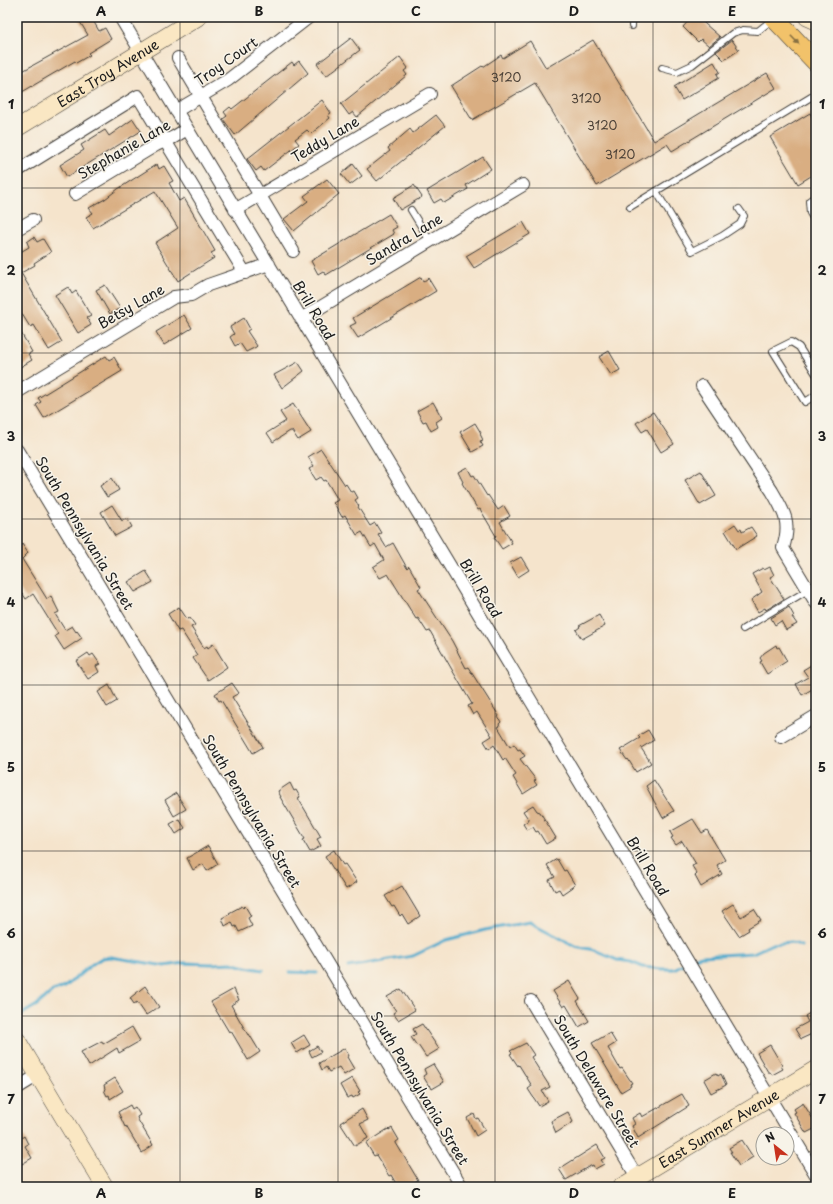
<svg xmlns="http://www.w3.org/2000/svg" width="833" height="1204" font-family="'Playpen Sans',sans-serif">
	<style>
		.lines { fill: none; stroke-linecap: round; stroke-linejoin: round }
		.stream { stroke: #4faacd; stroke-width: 3 }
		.building { fill: #d9ae82 }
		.lane-casing { stroke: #3d3a36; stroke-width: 8 }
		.street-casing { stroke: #3d3a36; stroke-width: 14 }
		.secondary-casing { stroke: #3d3a36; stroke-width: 18 }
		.primary-casing { stroke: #3d3a36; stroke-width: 20 }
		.lane { stroke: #fff; stroke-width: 6 }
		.street { stroke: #fff; stroke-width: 12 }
		.secondary { stroke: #fae7c3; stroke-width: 17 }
		.primary { stroke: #f2c26a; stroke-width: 19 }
		.oneway { fill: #876f43 }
		.grid { fill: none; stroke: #1c1c1c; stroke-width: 1; stroke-opacity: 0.55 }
		.labels { text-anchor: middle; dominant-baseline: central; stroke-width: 3; stroke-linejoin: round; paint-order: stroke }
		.number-label { font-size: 12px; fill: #4b4036 }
		.street-label { font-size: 14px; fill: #1c1c1c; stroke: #f7f3e8 }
		.neatline { fill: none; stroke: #1c1c1c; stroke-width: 1.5 }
		.grid-label { font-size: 13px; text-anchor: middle; font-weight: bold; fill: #1c1c1c }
	</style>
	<rect width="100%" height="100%" fill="#f7f3e8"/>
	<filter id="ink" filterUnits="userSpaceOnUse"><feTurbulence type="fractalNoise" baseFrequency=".025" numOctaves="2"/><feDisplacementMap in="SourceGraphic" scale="8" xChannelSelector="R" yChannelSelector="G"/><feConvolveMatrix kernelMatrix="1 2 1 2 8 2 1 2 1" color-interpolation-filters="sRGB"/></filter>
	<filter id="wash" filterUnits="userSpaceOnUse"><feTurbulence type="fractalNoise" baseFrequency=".012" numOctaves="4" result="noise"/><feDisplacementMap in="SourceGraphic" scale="16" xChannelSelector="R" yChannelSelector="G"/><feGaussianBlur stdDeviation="0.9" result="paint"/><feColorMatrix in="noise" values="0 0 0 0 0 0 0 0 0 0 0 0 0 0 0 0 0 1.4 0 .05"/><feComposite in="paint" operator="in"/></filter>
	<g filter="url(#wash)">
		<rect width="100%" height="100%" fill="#f5e4cc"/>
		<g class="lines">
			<path class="stream" d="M811,945h5
				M693,958l9,-2 51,-3 19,-9 20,-2 9,4
				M348,967l65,-11 33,-16 39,-10 45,-8 45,24 19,4 23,10 14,2 12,5 19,2h12l9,-5
				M290,972l27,1
				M17,1017l20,-12 16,-14 12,-4 26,-22 11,-7 9,-1 54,9 19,-3 28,1 19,-1 15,4 17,3"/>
		</g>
		<g id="blocks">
			<path class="building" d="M77,17h14l8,14 6,-3 6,11 -23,14 2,2 -14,8 -1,-2 -58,34v-21l71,-39z
				M692,17h5l23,20 -11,9 -8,-7 -3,3 -15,-15z
				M351,38l9,12 -34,26 -9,-12z
				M593,40l61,101 113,-68 9,15 -104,63 -5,-7 -70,42 -62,-103 -63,37 -21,-34 31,-20 1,1 18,-12 2,3 27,-17 16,27z
				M732,40l7,10 -15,10 -8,-8z
				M400,57l8,11 -4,3 3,4 -50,42 -4,-5 -4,3 -8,-11z
				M299,61l9,12 -73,62 -12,-16 4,-3 -3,-4 6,-5 2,2 60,-47 2,3z
				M714,62l6,10 -3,2 2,4 -37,22 -8,-13z
				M322,100l9,13 -3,2 2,3 -19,16 -4,-4 -12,9 4,5 -35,27 -3,-4 -5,4 -9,-12z
				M810,113l6,11v49l-18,11 -28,-47z
				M436,115l9,11 -68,55 -10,-12 23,-18 -2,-3 22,-19 3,4z
				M133,119l8,12 -74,46 -7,-12 24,-15 -3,-5 24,-15 4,6z
				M483,157l8,12 -25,16 2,4 -24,14 -3,-4 -7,4 -7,-12z
				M157,164l2,5 5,-3 9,15 -4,2 10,18 5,-3 31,53 -4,2 3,5 -36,23 -23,-38 23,-15 -23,-37 -62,37 -7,-11 7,-4 -4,-5 16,-9 13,-10z
				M353,164l9,12 -12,9 -9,-11z
				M327,179l12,15 -45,37 -10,-12 24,-18 -4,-5z
				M414,185l8,12 -22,13 -7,-12z
				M389,214l8,13 -5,3 2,4 -68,41 -3,-4 -5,3 -7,-13z
				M523,222l7,12 -56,34 -8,-12z
				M34,237l3,5 6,-3 8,13 -17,11 1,2 -14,8 41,69 -13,8 -15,-25 -4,2 -13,-21v-52l12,-7 -2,-5z
				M421,277l2,5 5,-4 8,13 -78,47 -8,-12 6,-3 -3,-5z
				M105,285l15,23 -10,6 -14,-24z
				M68,287l4,7 4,-3 15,25 -4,2 4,7 -13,8 -23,-38z
				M184,315l8,13 -28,17 -8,-13z
				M244,318l6,11 -3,2 10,15 -1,1 -10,5 -6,-9 -5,3 -5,-9 4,-3 -4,-7z
				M17,326l15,26 -4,2 4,6 -15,9z
				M609,351l11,19 -9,5 -12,-18z
				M106,356l3,4 5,-3 8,14 -78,47 -8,-13 5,-3 -3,-4z
				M298,362l6,9 -22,17 -8,-13z
				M433,402l9,16 -6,4 2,5 -7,4 -5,-10 -3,1 -6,-11z
				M293,404l18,28 -13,8 -6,-9h-2l-17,11 -6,-9 19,-12 -6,-9z
				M653,412l21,32 -13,8 -14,-23 -5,3 -6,-9z
				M475,423l6,10 -1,1 3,6 -3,1 3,5 -11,6 -12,-20z
				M321,449l24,36 1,-1 5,8 3,-1 4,7 -3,2 4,6 -1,1 12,19 5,-3 6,10 -3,1 8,13 7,-4 14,25 2,-2 12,21 -3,2 34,52 14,27 2,-1 31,49 -1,1 3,5 -2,2 1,2 -2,1 12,20 4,-3 4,6 2,-1 5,7 -5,3 16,21 -2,1 3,4 -14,9 -10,-17 3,-2 -11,-17 -2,2 -9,-15 -5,4 -5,-8 8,-5 -15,-24 -4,3 -5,-9 4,-2 -17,-29 -25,-44 -3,1 -9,-14 -2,1 -28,-45 -8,4 -7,-11 11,-7 -9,-16 -4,3 -9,-15 -5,3 -12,-20 -3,2 -7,-12 -2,-2 5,-3 -12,-20 -2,1 -3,-4 -5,3 -7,-11 5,-3 -6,-9z
				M467,467l5,9 2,-1 13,21 1,-1 10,15 6,-4 6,10 -10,6 12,21 -10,6 -8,-12 2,-1 -16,-27 -2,1 -16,-27 1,-1 -5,-10z
				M701,471l15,25 -16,9 -15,-25z
				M112,478l7,12 -12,7 -7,-11z
				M112,505l10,16 5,-3 5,9 -17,9 -14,-24z
				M735,524l4,6 2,-1 1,3 9,-5 6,9 -21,13 -11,-18z
				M17,541l3,5 2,-2 6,9 -6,6 25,40 4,-3 8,16 -4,2 10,16 7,-4 4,6 1,-1 5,7 -18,12 -9,-14 3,-2 -25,-40 -7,5 -9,-14z
				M521,557l8,13 -11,7 -8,-14z
				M770,567l4,8 -4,2 14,22 -18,11 -1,-2 -7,4 -7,-12 11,-8 -10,-18 11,-6 1,2z
				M146,571l7,11 -18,10 -7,-10z
				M179,607l8,12 3,-1 5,7 -4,2 13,21 3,-2 1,2 5,-4 14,23 -19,13 -15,-22 4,-3 -16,-25 -3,1 -10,-17z
				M789,607l5,9 -2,1 5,7 -11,6 -5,-9 -6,4 -4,-7z
				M599,615l6,11 -23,13 -6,-9 4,-3 -1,-1z
				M776,645l1,3 2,-1 8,14 -20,13 -7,-12 2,-1 -2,-3 4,-5z
				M88,653l2,3 3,-2 7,10 -4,2 3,6 -11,7 -12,-18z
				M816,662v29l-2,-3 -12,7 -6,-11 12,-7 -5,-7z
				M232,683l7,10 -7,4 31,50 -10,6 -32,-53 -2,1 -4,-7z
				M109,685l8,16 -10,6 -9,-15z
				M648,730l6,10 -13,8 10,15 -15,9 -8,-13 -1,1 -7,-10 20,-12 -2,-2z
				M654,780l20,31 -11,7 -17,-32z
				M290,783l4,8 2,-1 4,7 -2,1 23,39 -4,2 4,7 -11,6 -7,-12 2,-1 -25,-42h1l-3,-6z
				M176,793l10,16 -12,7 -9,-16z
				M533,805l4,6 3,1 16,26 -10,6 -8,-13 -2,1 -3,-5 -6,3 -4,-6 6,-4 -6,-9z
				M179,819l6,9 -9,6 -6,-10z
				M693,819l9,14 5,-3 18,30 -8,5 5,9 -21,13 -6,-11 2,-2 -5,-8 4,-2 -14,-23 -6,4 -5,-7 2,-1 -3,-5z
				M208,846l10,18 -11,7 -4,-7 -10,6 -6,-12z
				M334,850l9,15 2,-1 12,18 -11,7 -21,-33z
				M557,859l7,12 2,-1 9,15 -13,9 -3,-5 -4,2 -6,-11 6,-3 -8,-12z
				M402,886l18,30 -12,8 -6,-10 -2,2 -6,-10 -2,1 -7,-11z
				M733,904l8,13 13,-8 7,11 -13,8 1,2 -10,6 -17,-25z
				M242,906l1,2 2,-2 6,10 -3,2 4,8 -13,6 -3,-6 -2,1 -2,-5 -7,4 -3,-8 8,-4 -1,-1z
				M569,981l11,18 -3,2 12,20 -10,6 -13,-22 -3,2 -10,-16z
				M145,986l14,21 -13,8 -9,-13 -3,2 -4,-6z
				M234,989l5,11 -8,5 17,30 1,-1 11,18 -12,8 -17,-29 -2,1 -18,-30z
				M401,989l14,21 -17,10 -5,-7 3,-2 -9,-14z
				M813,1011l3,5v20l-2,-3 -13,6 -6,-10 13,-7 -3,-6z
				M422,1024l17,25 -13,8 -8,-12 -1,1 -6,-9 5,-3 -3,-5z
				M132,1027l8,14 -21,12 -2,-5 -28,18 -8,-14 21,-11 1,3z
				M610,1033l6,10 -8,5 12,21 2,-1 10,15 -2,1 1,2 -10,6 -29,-49z
				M304,1035l6,10 -13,8 -6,-10z
				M526,1043l8,12 -3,2 19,30 -8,4 6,10 -9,5 -11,-17 4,-3 -13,-21 -1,1 -8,-12 2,-1 -2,-2z
				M770,1045l12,20 -1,1 2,3 -11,6 -2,-3h-2l-11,-19z
				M317,1046l4,6 -9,5 -3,-6z
				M345,1048l4,8 -2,1 7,12 -10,6 -5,-8 -10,5 -3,-5 -4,3 -3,-7z
				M433,1064l11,18 -12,7 -2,-4 -1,1 -6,-10 3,-2 -2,-5z
				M716,1073l2,3 3,-2 5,11 -15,8 -7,-13z
				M115,1078l8,13 -13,8 -1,-4 -2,1 -3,-6 1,-1 -1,-4z
				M352,1078l8,13 -2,1 2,2 -7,4 -1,-2 -5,2 -7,-13z
				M682,1094l7,12 -51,32 -6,-12 3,-2 -3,-6 8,-5 2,4z
				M803,1103l13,21v4l-10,5 -12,-20 2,-1 -2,-3z
				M130,1105l2,4 3,-2 5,8 -3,2 1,3 15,25 -11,8 -16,-27 -1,1 -7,-15z
				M362,1109l6,11 -8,4 8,14 -13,8 -15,-23z
				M568,1112l5,10 -17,11 -5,-12z
				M474,1114l2,5 2,-1 7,12 -9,6 -9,-18z
				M392,1128l7,12 -3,2v1l22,37 -13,7h-7l-7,-12 -2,1 -13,-21 -2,1 -8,-13 22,-14 1,1z
				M17,1134l3,5 4,-3 4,8 -3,2 7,12 -10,6 -5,-7z
				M742,1140l11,17 -14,9 -9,-14h2l-3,-4z
				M597,1145l8,13 -4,2 3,4 -9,5 -2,-4 -5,2 -22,13 -7,-11z"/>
		</g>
	</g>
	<g filter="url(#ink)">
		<use href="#blocks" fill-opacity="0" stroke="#3d3a36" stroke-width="1"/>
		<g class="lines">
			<g class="lane-casing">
				<path id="lane" d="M632,26v-9
					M662,68l15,4 15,-7 41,-32 10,-3 15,1 15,-12
					M656,191l36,60 30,-15 18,-12 4,-8 -5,-7
					M816,196l-7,5 1,12 6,10
					M630,207l186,-113
					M411,210l19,31
					M816,374l-17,-27 -8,-5 -18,9 32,51 11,-7
					M743,629l65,-39"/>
			</g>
			<g class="street-casing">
				<path id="street" d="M120,17l696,1158
					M178,58l115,193
					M176,111l52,-31 81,-63
					M17,171l121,-75 107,177
					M75,194l81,-49 18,-8 13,-8
					M235,210l195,-116
					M17,229l16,-9
					M301,319l222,-134
					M702,386l70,105c13,22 19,32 11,57l33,55
					M17,392l157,-95 17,-2 17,-10 61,-21
					M17,450l445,737
					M781,737l35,-21
					M531,1001l106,176
					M17,1088l21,-13"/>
			</g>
			<g class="secondary-casing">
				<g id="secondary">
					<path d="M807,17l9,4"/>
					<path id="s1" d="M17,128l181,-111"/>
					<path d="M17,1040l88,147"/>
					<path id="s2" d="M621,1187l195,-118"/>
				</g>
			</g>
			<g class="primary-casing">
				<path id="primary" d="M773,17l43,45"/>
			</g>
			<use href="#lane" class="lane"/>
			<use href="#street" class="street"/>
			<use href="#secondary" class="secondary"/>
			<use href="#primary" class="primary"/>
		</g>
		<defs><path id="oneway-solid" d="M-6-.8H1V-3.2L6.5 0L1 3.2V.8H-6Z"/></defs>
		<use class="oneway" href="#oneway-solid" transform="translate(795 40) rotate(46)"/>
	</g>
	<path class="grid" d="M180,17v1170M338,17v1170M495,17v1170M653,17v1170M17,188h799M17,353h799M17,519h799M17,685h799M17,851h799M17,1016h799"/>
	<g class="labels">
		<g class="number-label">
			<text x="506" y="77">3120</text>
			<text x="586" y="98">3120</text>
			<text x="602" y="125">3120</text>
			<text x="620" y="154">3120</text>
		</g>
		<g class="street-label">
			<text transform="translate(226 61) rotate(-35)">Troy Court</text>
			<text stroke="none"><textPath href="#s1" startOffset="106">East Troy Avenue</textPath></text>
			<text transform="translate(325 139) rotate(-31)">Teddy Lane</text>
			<text transform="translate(124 149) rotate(-30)">Stephanie Lane</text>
			<text transform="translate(404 239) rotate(-31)">Sandra Lane</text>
			<text transform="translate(131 306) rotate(-30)">Betsy Lane</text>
			<text transform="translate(314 310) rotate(59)">Brill Road</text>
			<text transform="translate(85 533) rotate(59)">South Pennsylvania Street</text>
			<text transform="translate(481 588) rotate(59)">Brill Road</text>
			<text transform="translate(252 811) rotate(59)">South Pennsylvania Street</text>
			<text transform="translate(648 866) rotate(59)">Brill Road</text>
			<text transform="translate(597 1081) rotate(59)">South Delaware Street</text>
			<text transform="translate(420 1088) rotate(59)">South Pennsylvania Street</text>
			<text stroke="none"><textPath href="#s2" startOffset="114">East Sumner Avenue</textPath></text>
		</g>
	</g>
	<rect width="833" height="1204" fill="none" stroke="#f7f3e8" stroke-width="44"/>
	<g transform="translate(775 1146) rotate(330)"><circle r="19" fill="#f7f3e8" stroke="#9f9d96"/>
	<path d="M0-3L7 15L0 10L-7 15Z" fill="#c8321e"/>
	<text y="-6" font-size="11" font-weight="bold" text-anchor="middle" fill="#1c1c1c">N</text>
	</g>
	<rect x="22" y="22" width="789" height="1160" class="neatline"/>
	<g class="grid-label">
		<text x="101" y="16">A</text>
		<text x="259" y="16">B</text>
		<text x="416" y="16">C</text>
		<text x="574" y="16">D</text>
		<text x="732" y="16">E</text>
		<text x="11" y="109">1</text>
		<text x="822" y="109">1</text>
		<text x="11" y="275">2</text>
		<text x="822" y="275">2</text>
		<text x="11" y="441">3</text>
		<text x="822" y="441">3</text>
		<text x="11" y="607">4</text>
		<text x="822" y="607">4</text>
		<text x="11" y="772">5</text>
		<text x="822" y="772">5</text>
		<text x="11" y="938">6</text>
		<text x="822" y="938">6</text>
		<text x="11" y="1104">7</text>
		<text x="822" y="1104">7</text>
		<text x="101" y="1198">A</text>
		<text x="259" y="1198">B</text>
		<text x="416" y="1198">C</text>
		<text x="574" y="1198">D</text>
		<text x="732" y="1198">E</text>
	</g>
</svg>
